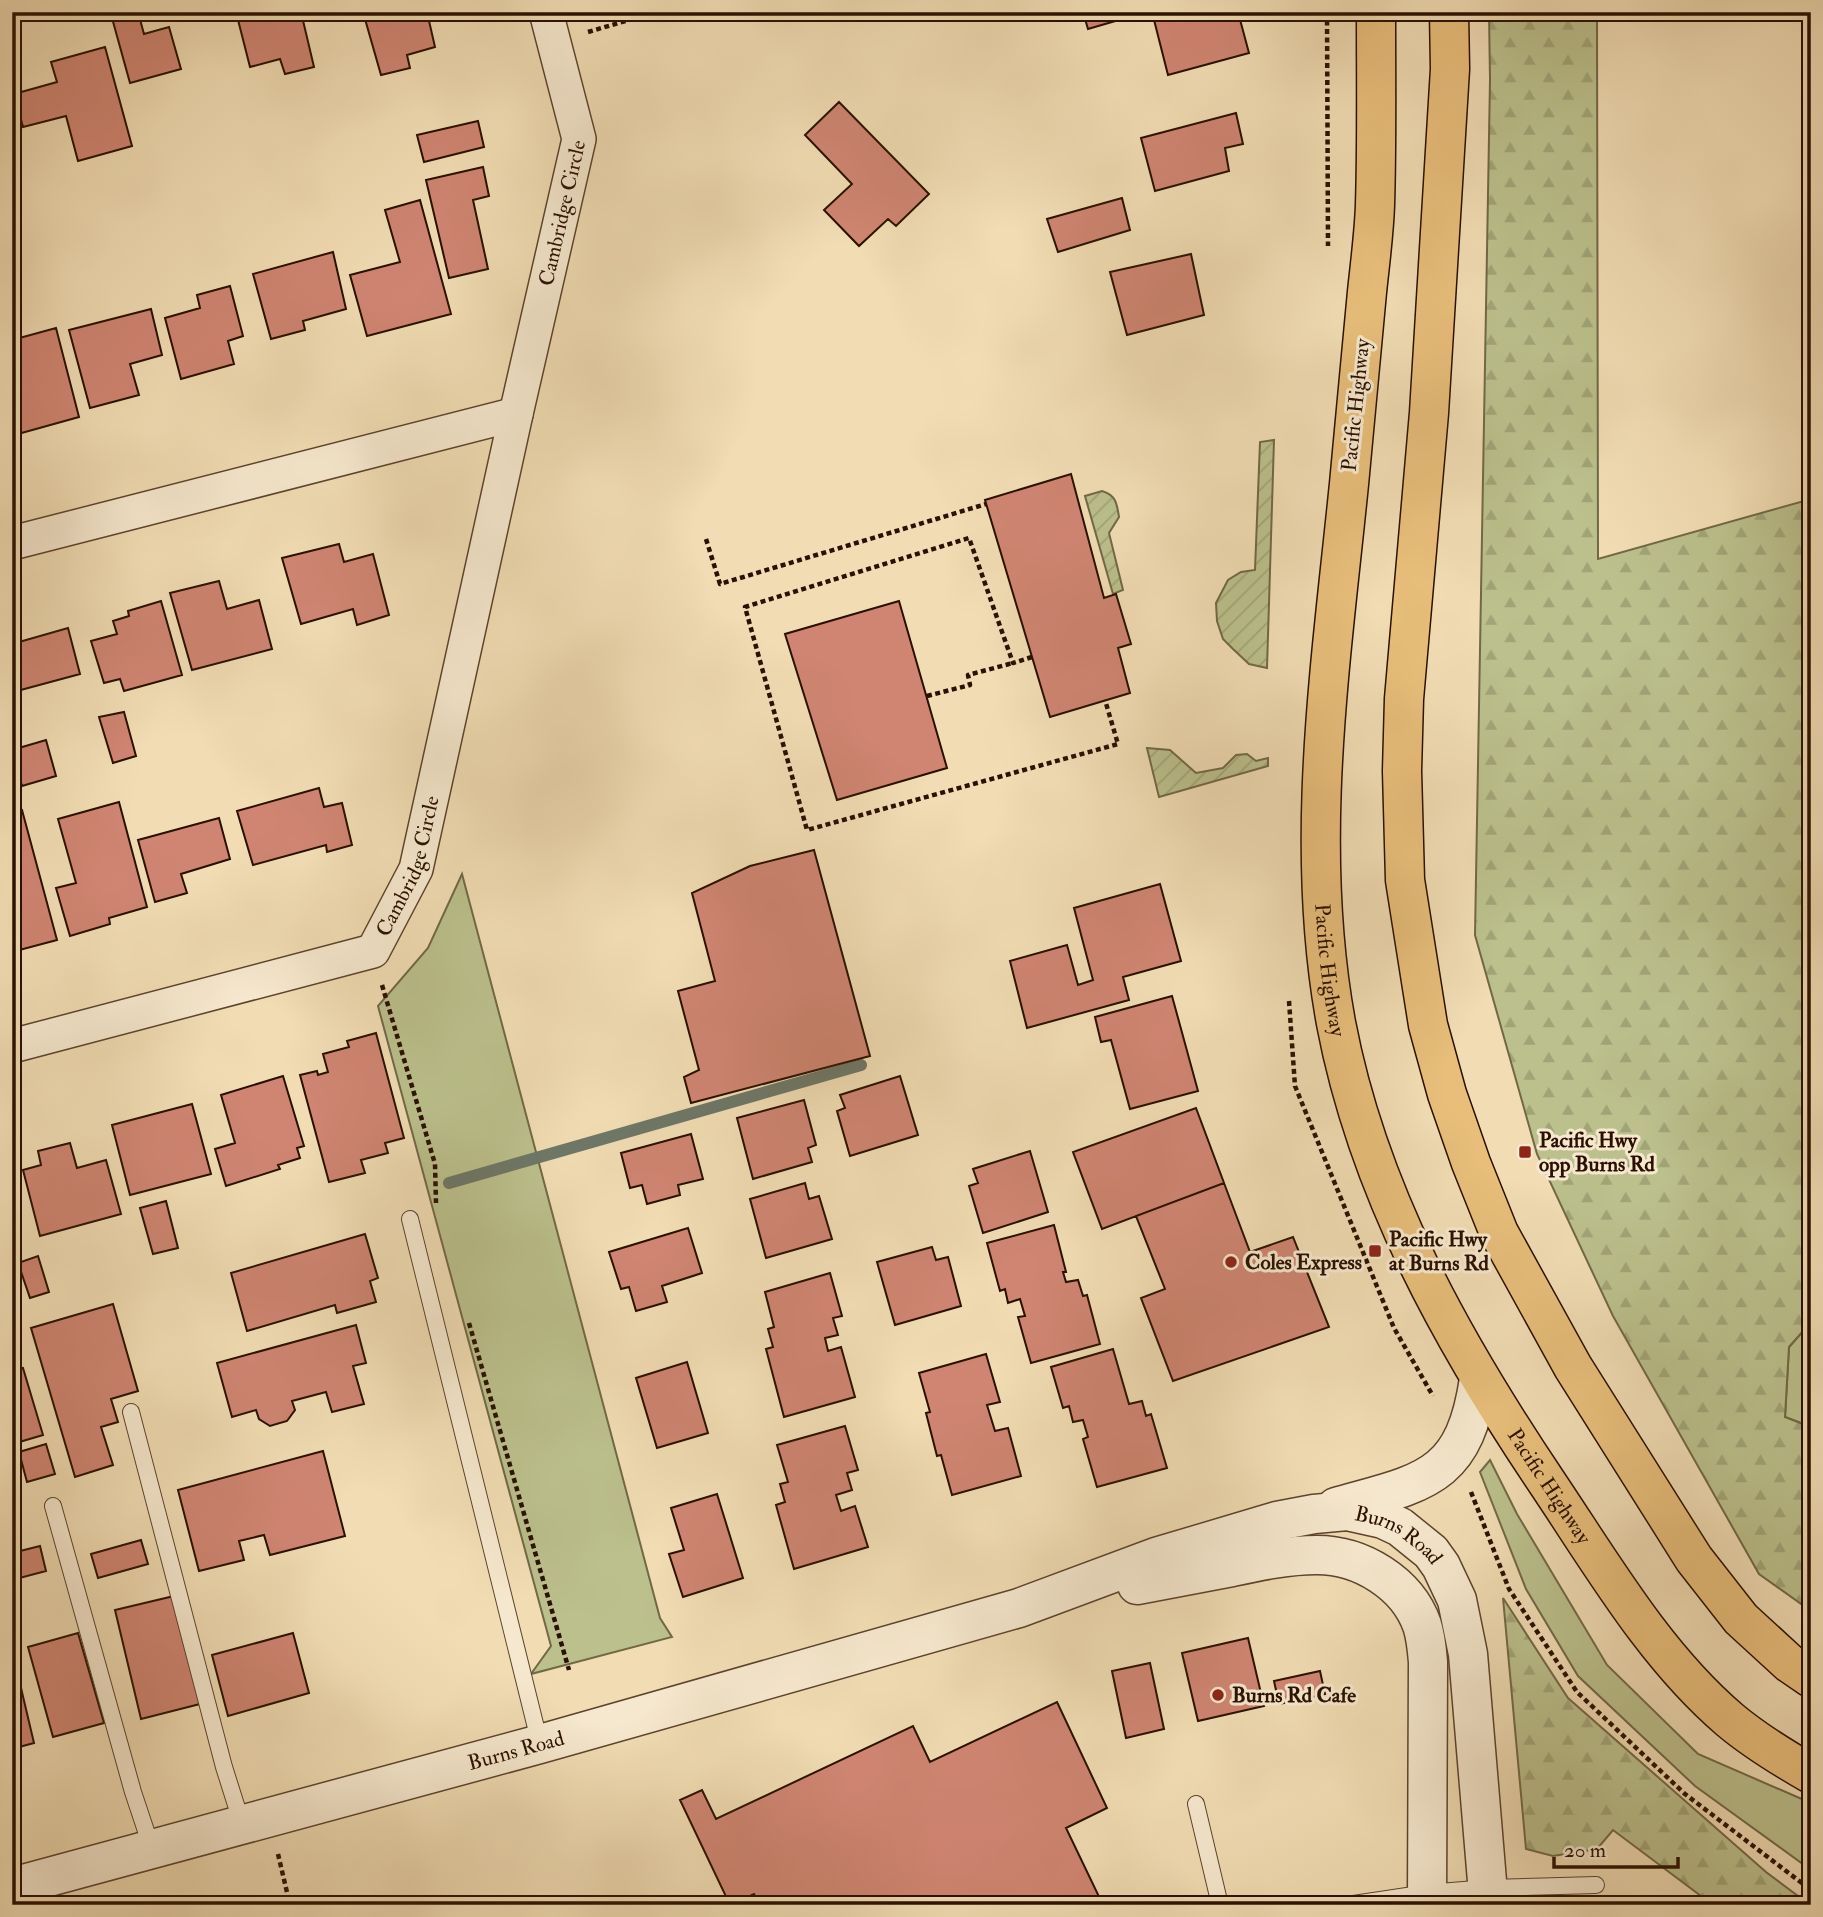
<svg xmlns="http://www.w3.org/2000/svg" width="1823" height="1917" font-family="'IM FELL Double Pica',serif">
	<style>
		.grass { fill: #bbc08c; stroke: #726846; stroke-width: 2 }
		.forest { fill: url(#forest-firs); stroke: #726846; stroke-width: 2 }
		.garden { fill: url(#garden-furrows); stroke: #726846; stroke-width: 2 }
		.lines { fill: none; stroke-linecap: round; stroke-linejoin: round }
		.stream { stroke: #6e7767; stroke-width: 12 }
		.building { fill: #cf8572; stroke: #2a1000; stroke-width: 2 }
		.service-casing { stroke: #5c432d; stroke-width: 18 }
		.minor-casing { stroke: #5c432d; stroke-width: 36 }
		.tertiary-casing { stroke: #5c432d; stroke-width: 41 }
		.primary-casing { stroke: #2a1000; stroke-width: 41 }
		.path { stroke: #2a1000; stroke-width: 4.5; stroke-dasharray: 5 3.5; stroke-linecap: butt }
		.service { stroke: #f6e8ce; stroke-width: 16 }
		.minor { stroke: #f6e8ce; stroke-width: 33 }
		.tertiary { stroke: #f6e8ce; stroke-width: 38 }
		.primary { stroke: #e8be7a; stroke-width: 38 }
		.poi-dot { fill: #8f2418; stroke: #f6e8ce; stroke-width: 2.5 }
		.labels { text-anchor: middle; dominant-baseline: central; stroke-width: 6; stroke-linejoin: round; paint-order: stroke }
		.street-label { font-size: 21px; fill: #2a1000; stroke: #f6e8ce }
		.poi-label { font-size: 21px; font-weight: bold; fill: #2a1000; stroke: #f6e8ce; text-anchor: start }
	</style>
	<defs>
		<pattern id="forest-firs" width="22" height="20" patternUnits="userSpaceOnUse" patternTransform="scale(1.75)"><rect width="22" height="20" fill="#bbc08c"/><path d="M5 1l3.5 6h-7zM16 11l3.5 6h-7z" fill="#a1a477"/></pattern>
		<pattern id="garden-furrows" width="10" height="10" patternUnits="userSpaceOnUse" patternTransform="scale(1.75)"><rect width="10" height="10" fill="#bbc08c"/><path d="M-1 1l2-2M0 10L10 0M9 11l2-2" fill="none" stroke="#a1a477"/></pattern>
	</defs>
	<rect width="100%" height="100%" fill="#f1dcb3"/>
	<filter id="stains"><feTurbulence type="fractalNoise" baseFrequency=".00286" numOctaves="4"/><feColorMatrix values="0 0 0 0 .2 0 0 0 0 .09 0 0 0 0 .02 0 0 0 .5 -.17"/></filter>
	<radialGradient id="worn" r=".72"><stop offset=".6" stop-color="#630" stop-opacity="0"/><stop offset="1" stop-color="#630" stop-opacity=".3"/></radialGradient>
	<path class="grass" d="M462,874l198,744 12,19 -141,37 20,-28 -173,-640 50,-58z
		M1811,1322v105l-26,-10 4,-70z
		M1490,1460l27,54 90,151 91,89 113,49v67l-116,-84 -117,-110 -52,-87 -46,-117z"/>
	<path class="forest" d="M1489,12h108l1,547 213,-60v823l-22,25 -4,70 26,10v184l-52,-37 -146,-258 -76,-162 -62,-219 15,-855z
		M1503,1598l65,100 198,174 44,33h-97l-100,-75 -16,19 -44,7 -27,-7z"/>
	<path class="garden" d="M1274,440l-7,228 -18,-4 -16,-15 -10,-10 -6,-18 -1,-18 12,-23 13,-8 14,-2 5,-128z
		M1102,491c14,4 15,13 17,26l-10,16 14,57 -10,4 -28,-98z
		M1147,748l23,2 26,23 27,-5 13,-13 11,-1 9,7 12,-3v8l-109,31z"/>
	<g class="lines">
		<path class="stream" d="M449,1183l412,-118"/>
	</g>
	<path class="building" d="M138,12l6,22 25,-7 12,42 -51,14 -18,-65z
		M236,12h65l13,55 -29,7 -5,-15 -30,8z
		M363,12h64l8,35 -28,8 3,13 -29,7z
		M1083,12h44l2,5 -41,12z
		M1152,12h86l11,41 -81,22z
		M1711,12h100v8l-100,-4z
		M105,47l27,99 -54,15 -12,-45 -43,11 -9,-33 43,-12 -6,-20z
		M839,102l90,92 -33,32 -8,-7 -29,27 -35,-36 28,-26 -47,-49z
		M1236,113l7,31 -18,4 4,23 -74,20 -14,-53z
		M478,121l6,26 -60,15 -7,-27z
		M483,167l6,29 -16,4 15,69 -39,9 -23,-98z
		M1122,198l8,32 -72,22 -11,-33z
		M420,200l31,114 -84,22 -17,-61 50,-13 -15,-52z
		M333,252l13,57 -43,12 2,9 -34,9 -18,-65z
		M1191,254l13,61 -77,20 -17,-63z
		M230,286l13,50 -15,5 6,23 -53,15 -16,-61 35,-10 -3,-13z
		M151,309l11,46 -32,9 9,31 -49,13 -21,-78z
		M56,328l23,89 -61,17 -6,-22v-72z
		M1071,474l33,124 12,-4 15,50 -13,4 12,45 -80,24 -65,-217z
		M339,544l5,18 29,-8 16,61 -32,10 -4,-16 -52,15 -19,-66z
		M219,581l8,28 32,-9 13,49 -80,21 -22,-77z
		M161,601l21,74 -58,16 -4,-12 -16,4 -13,-42 26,-7 -4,-13 16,-5 -1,-5z
		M899,601l48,167 -110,32 -52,-166z
		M68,628l12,46 -63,17 -5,-17v-30z
		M124,712l12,44 -23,7 -14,-46z
		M46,740l10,36 -34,10 -10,-36z
		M319,788l5,19 18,-4 10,42 -25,7 -1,-7 -73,20 -16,-54z
		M119,802l28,105 -38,11 1,6 -40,12 -14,-48 20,-5 -18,-64z
		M22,810l35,130 -45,12v-139z
		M219,818l11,41 -49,15 6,19 -32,9 -17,-62z
		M814,850l56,206 -179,47 -7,-26 15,-7 -21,-79 37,-10 -23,-88 58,-27z
		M1160,884l21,77 -58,16 6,23 -102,28 -17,-67 57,-16 11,40 15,-5 -19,-72z
		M1172,996l26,95 -68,18 -19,-69 -10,2 -6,-25z
		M376,1033l28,105 -19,5 3,10 -27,7 4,13 -36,9 -29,-107 17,-4 1,4 10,-3 -5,-18 26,-7 -2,-6z
		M283,1076l21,70 -7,2 3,10 -22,7 2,4 -54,17 -11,-37 20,-6 -14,-48z
		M900,1076l18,59 -68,21 -13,-45 8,-3 -5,-13z
		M804,1100l12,45 -8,3 4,14 -59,17 -16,-61z
		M192,1104l19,70 -81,21 -18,-70z
		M1196,1108l28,75 -122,46 -29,-77z
		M691,1134l12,45 -25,6 2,10 -33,9 -5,-19 -12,3 -9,-35z
		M70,1143l7,25 29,-8 15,54 -81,22 -17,-66 18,-5 -3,-14z
		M1030,1151l18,61 -65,21 -14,-47 9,-3 -5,-14z
		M805,1183l4,16 10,-3 13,43 -66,19 -16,-59z
		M1224,1183l26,69 43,-15 36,90 -156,54 -32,-83 24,-9 -29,-73z
		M166,1201l12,47 -25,6 -13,-46z
		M1054,1225l12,47h-3l3,10 12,-2 5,16 4,-1 13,49 -69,19 -13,-46 7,-1 -5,-17 -12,4 -3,-14 -5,2 -13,-48z
		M688,1228l14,45 -40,13 5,16 -31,9 -7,-24 -8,2 -12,-37z
		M365,1234l13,44 -8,3 6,21 -39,11 -2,-8 -88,26 -16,-58z
		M932,1247l4,13 12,-3 13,49 -66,19 -18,-63z
		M38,1256l11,36 -19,6 -12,-35z
		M830,1273l12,43 -9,2 5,17 -13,3 3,13 13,-4 14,50 -71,20 -18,-68 7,-2 -5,-18 6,-2 -9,-35z
		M113,1304l25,87 -27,8 7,23 -17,5 12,38 -38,12 -44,-149z
		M356,1325l10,38 -13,3 11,38 -32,8 -6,-20 -34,9 3,9 -8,11 -17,5 -11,-7 -3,-9 -24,7 -15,-54z
		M1113,1349l16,55 13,-3 4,15 5,-2 16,54 -70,19 -14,-48 5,-2 -5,-17 -10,2 -4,-16 -6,2 -12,-41z
		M986,1354l14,48 -13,3 8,26 13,-3 13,48 -69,19 -11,-40 -4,1 -11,-43 4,-1 -11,-39z
		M687,1362l21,71 -51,15 -21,-70z
		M23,1368l20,67 -27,8 -4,-8v-64z
		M845,1426l13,44 -11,3 5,17 -16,5 5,16 14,-5 13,41 -74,22 -18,-64 9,-3 -5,-18 8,-2 -11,-37z
		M46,1444l9,30 -28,8 -8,-30z
		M323,1451l22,85 -75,19 -6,-20 -25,6 5,19 -45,11 -21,-81z
		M717,1494l26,84 -60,19 -14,-43 15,-4 -13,-42z
		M141,1540l7,24 -50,14 -7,-24z
		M40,1546l6,25 -34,9v-27z
		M174,1596l26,108 -59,15 -26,-109z
		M78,1633l26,90 -51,14 -25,-90z
		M293,1633l16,60 -81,23 -16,-61z
		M1248,1638l16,68 -66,15 -16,-68z
		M1150,1663l14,66 -38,9 -14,-67z
		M17,1671l17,72 -22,6v-77z
		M1320,1671l5,23 -46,10 -5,-23z
		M1057,1702l50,106 -41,20 37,77h-344l-5,-11 -24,11 -50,-105 22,-10 14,29 197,-93 17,36z"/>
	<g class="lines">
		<g class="service-casing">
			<path id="service" d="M410,1219l130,525
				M131,1412l93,355 18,57
				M53,1506l80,286 19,57
				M1196,1804l24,101
				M1347,1905l80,-12 61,-5 108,-3"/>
		</g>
		<g class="minor-casing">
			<g id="minor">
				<path d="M12,543l504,-129"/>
				<path id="s1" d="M12,1046l361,-95 43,-82 100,-455 63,-275 -33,-127"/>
			</g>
		</g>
		<g class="tertiary-casing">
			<g id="tertiary">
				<path d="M1336,1507c88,-25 128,-27 143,-128"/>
				<path d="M1137,1585c32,-6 64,-12 95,-18 28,-6 56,-12 85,-12 44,0 90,28 105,70 4,12 5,25 6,37l-1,243"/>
				<path id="s2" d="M12,1887l528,-143 479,-136 137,-51 121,-36 37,-7 33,-3 36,8 17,8 31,25 10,14 16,34 11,54 21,251"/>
			</g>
		</g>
		<g class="primary-casing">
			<g id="primary">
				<path id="s3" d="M1376,12c0,65 1,129 -1,193 -1,29 -5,58 -8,87 -6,64 -12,128 -18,192 -18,179 -46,360 -13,539 32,169 117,320 212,461 55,82 107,172 182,236 25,21 53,38 81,54"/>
				<path d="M1449,12l1,57 -21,344 -25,286 -2,72 3,109 23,145 19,69 24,69 28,70 74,134 121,192 47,60 48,44 22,15"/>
			</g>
		</g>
		<path class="path" d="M1327,12l1,234
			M588,32l68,-20
			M706,539l14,45 266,-80
			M1032,657l-19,6 -44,-125 -224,69 62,223 311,-86 -13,-44
			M927,696l43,-11 -2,-10 45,-12
			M382,985l53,179 1,39
			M1289,1001l6,85 99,242 39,68
			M469,1323l100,347
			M1471,1492l38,97 68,103 108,102 126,96
			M278,1854l12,51"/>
		<use href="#service" class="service"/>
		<use href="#minor" class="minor"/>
		<use href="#tertiary" class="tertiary"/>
		<use href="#primary" class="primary"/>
	</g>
	<g class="poi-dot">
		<rect x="1518" y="1145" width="14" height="14" rx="3.5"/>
		<rect x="1368" y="1244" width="14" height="14" rx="3.5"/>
		<circle cx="1231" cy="1262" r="7"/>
		<circle cx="1218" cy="1695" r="7"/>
	</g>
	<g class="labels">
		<g class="street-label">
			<text stroke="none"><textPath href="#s1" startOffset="1138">Cambridge Circle</textPath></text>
			<text transform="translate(1356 405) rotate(-84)">Pacific Highway</text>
			<text stroke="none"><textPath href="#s1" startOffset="466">Cambridge Circle</textPath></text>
			<text stroke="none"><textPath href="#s3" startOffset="961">Pacific Highway</textPath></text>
			<text stroke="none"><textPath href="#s3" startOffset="1528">Pacific Highway</textPath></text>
			<text stroke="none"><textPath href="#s2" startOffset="1446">Burns Road</textPath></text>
			<text stroke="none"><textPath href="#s2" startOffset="522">Burns Road</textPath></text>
		</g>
		<g class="poi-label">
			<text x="1539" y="1140">Pacific Hwy<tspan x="1539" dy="24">opp Burns Rd</tspan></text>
			<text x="1389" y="1239">Pacific Hwy<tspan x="1389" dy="24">at Burns Rd</tspan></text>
			<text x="1245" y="1262">Coles Express</text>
			<text x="1232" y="1695">Burns Rd Cafe</text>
		</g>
	</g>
	<rect width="1823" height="1917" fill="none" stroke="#f1dcb3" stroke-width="42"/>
	<rect x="14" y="14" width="1795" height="1889" fill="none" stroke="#2a1000" stroke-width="3.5"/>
	<rect x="21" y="21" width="1781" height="1875" fill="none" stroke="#2a1000" stroke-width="2"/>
	<path d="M1554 1857v10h124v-10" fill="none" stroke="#2a1000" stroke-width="3.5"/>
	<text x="1564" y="1857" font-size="21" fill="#2a1000" stroke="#f6e8ce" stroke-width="5" paint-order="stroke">20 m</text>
	<rect width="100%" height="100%" filter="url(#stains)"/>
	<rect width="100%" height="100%" fill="url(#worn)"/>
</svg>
